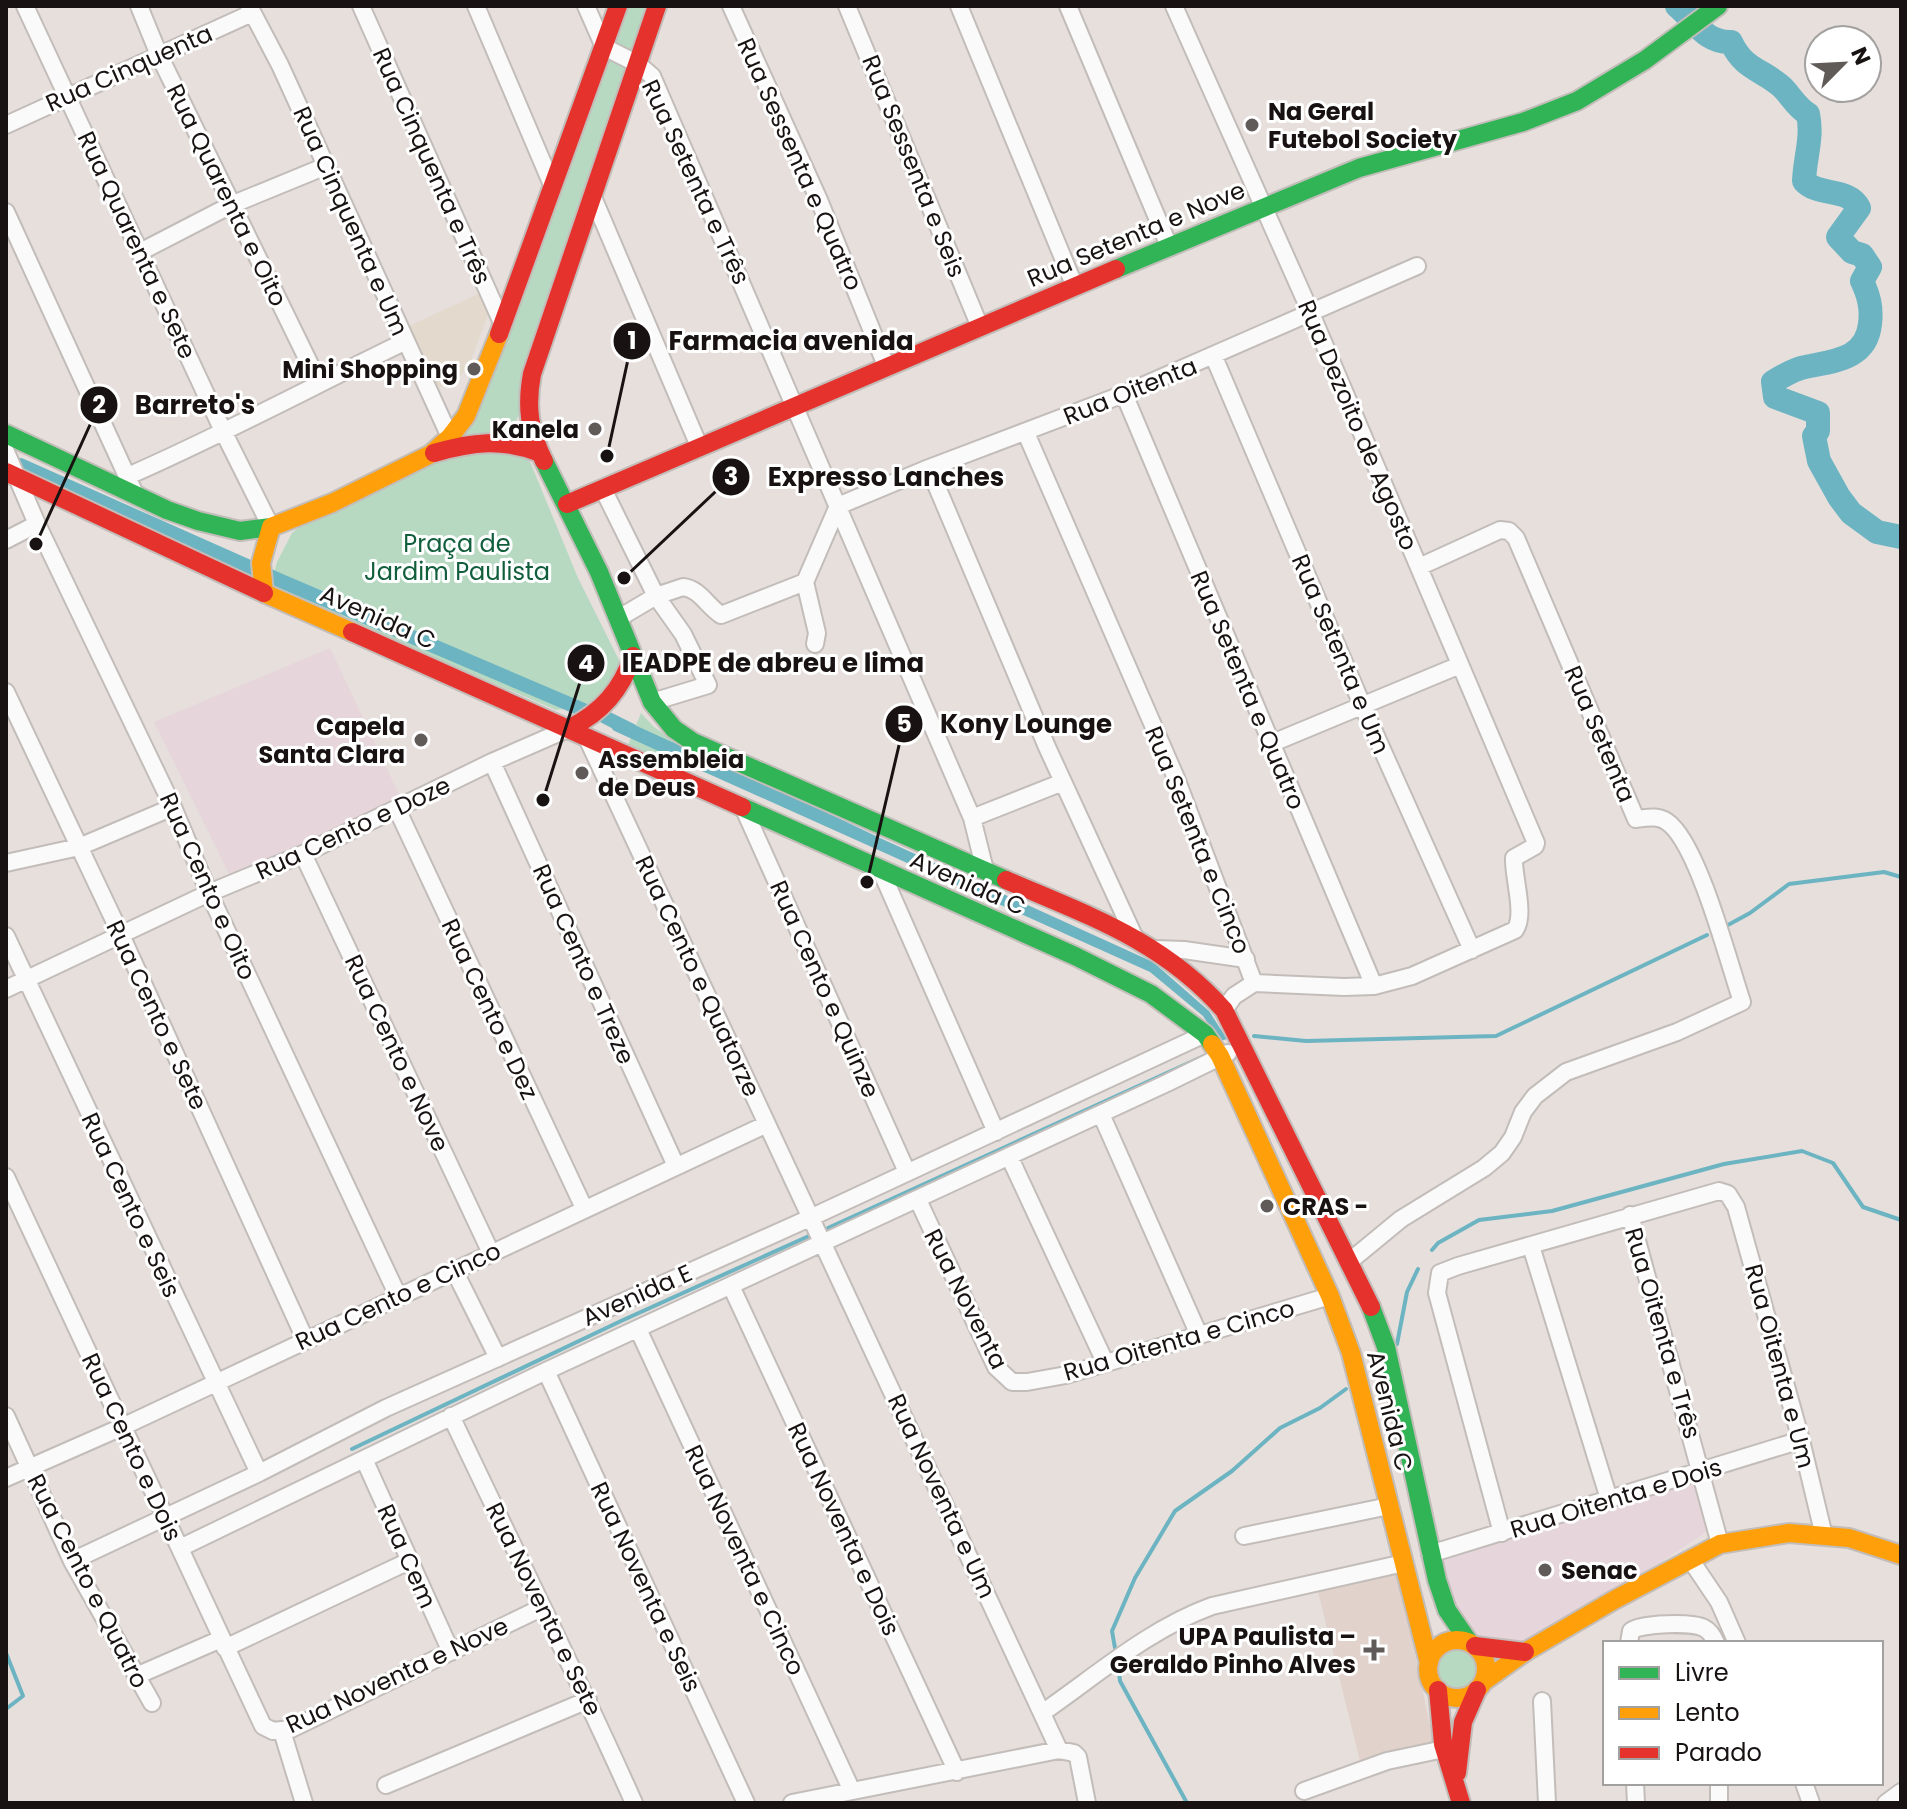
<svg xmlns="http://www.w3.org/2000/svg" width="1907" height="1809" font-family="Poppins,sans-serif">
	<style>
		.commercial { fill: #e3dacd }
		.built { fill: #e1d2cc }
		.education { fill: #e6d6db }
		.green { fill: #b7d9c2 }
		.water { fill: #6cb4c2 }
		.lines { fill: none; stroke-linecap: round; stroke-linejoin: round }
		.stream { stroke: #6cb4c2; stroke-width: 4 }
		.canal { stroke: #6cb4c2; stroke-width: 14 }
		.river { stroke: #6cb4c2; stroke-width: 24 }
		.street-casing { stroke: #c3bdba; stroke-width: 20 }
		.fast-casing { stroke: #c3bdba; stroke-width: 22 }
		.slow-casing { stroke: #c3bdba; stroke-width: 22 }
		.jam-casing { stroke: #c3bdba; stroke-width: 22 }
		.street { stroke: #fbfafa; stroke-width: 16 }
		.fast { stroke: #30b455; stroke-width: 18 }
		.slow { stroke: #ff9f0a; stroke-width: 18 }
		.jam { stroke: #e5322d; stroke-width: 18 }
		.poi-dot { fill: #605a59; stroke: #fff; stroke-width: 3 }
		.labels { text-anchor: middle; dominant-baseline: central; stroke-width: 6; stroke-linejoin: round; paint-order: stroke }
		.street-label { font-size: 24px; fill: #181312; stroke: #fff }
		.poi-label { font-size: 24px; font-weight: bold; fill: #181312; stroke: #fff; text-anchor: start }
		.park-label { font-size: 24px; fill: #115e3c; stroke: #fff }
		.leader { fill: none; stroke: #181312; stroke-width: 3 }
		.callout-dot { fill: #181312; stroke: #fff; stroke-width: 3 }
		.mark-label { font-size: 24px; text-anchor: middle; font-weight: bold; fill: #fff }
		.callout-label { font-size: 26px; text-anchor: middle; font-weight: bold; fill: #181312; stroke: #fff; stroke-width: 6; stroke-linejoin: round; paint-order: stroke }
	</style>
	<rect width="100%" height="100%" fill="#e6dfdc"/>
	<path class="commercial" d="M480,293l9,19 -19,51 -12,16 -23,11 -28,-63z"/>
	<path class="built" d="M1398,1572l36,173 -73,20 -43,-173z"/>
	<path class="education" d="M330,648l71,150 -169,82 -78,-158z
		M1693,1482l5,2 11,46 -79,53 -96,59 -46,1 -26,-16 -21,-73z"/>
	<path class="green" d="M621,6h32l-132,407 -10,15 -12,4 22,18 10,14 47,114 42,84c-19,38 -20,43 -64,48l-286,-123 7,-25 15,-29 22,-19 145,-80z
		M641,713l13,14 37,25 -8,19 -55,-26z
		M1436 1667a22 22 0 1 1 44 0a22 22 0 1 1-44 0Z"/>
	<path class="water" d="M606,710l30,15 -5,13 -31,-16z
		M698,751l182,87 273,124 56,49 18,28 -7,2 -17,-25 -53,-44 -459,-206z"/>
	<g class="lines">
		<path class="stream" d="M1728,925l22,-12 39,-29 95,-12 17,5
			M1254,1036l52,5 190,-5 211,-101
			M828,1228l376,-172
			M1432,1250l6,-7 41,-23 73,-9 172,-47 78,-13 31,12 30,44 38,13
			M1397,1344l10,-52 11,-23
			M352,1449l269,-128 188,-85
			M1115,1648l-3,-17 23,-53 40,-67 57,-40 48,-43 40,-20 26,-19
			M6,1653l17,43 -17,13
			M1119,1672l1,9 67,122"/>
		<path class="canal" d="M20,465l261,116 314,134
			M618,725l90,41"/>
		<path class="river" d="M1677,6c18,15 28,37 54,36 13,28 31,27 51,45 10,10 14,20 26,27 5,23 -3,43 -4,67 14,16 45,6 55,27l-21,29 14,15 10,3 8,12 -8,14c7,15 10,27 8,43 -4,37 -39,37 -69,44 -10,3 -20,9 -28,14l2,15 43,16v18l-4,5 5,25 20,36 12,16 26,19 24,5"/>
		<g class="street-casing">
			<path id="street" d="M25,6l199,427 47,94
				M139,6l20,49 160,328
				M249,6l31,59 170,372
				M361,6l142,319
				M476,6l77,181
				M586,6l18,41 34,17 14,12 320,742 13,52
				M731,6l88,194 68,168
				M847,6l133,321
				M959,6l116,281
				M1068,6l101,240
				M1174,6l136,305 226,532 -1,3 -21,12c-1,19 12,57 1,72l-103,46 -38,10 -30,1 -90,-4 -20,13 -10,14
				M6,125l246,-112
				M592,195l107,251
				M6,212l130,284
				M140,252l91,-47 95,-39
				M1214,357l149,350 109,243
				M1124,394l250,592
				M1026,433l150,345 78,205
				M6,452l31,72 136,283 36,86 189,403
				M929,468l118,279 87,189
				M128,476c94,-41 185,-90 278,-135
				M603,489l53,107 27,38 25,51 -56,17
				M6,540l31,-16
				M619,618l37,-22 27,-9c17,2 24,19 38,28l84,-33
				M815,644l2,-11 -12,-51 33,-76 91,-38 195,-74 293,-128
				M6,692l115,243 184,404
				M586,736l473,1014
				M1270,744l190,-79
				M492,762l184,404
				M743,807l164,365
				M397,809l187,399
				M972,818l91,-36
				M303,854l188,399
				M6,863l73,-16 94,-40
				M881,871l115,261
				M6,936l253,537
				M1156,949l28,1 62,9
				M6,989l203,-96 94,-39 189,-92 78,-34
				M1101,1114l98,221
				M1009,1156l96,206
				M6,1177l257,549 10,5 18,-2 250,-121
				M918,1200l78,167 16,15h15l39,-7 264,-79
				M1630,1215l90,329
				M1531,1246l78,253
				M1350,1261l51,-42 83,-51 18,-15 11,-16 10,-25 12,-16 31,-24 111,-40 65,-30c-14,-42 -42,-150 -71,-177 -10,-10 -22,-8 -35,-6l-120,-281 -7,-7 -9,-1 -81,37
				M454,1270l44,88
				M731,1286l226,486
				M638,1329l214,462
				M546,1371l200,432
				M6,1416l66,145 80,142
				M451,1416c61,129 125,257 183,387
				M364,1459l87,193
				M6,1478l116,-51 645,-303
				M1502,1533l-65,-240 3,-20 18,-7 261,-75 9,3 8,13 65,233 23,96
				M1244,1536l145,-30
				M180,1548l366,-177 621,-288 61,-30
				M1430,1554l371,-114
				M1690,1559l29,43 18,41
				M72,1561l187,-88 127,-65 426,-191 393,-183
				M1629,1643l2,-12c10,-8 61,-9 73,-3 6,3 9,8 12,15
				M225,1648l184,-87
				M136,1676l85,-37
				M1542,1701l5,102
				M1042,1713c55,-38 107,-84 170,-107l192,-43
				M282,1731l22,72
				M1635,1783l1,20
				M1719,1783v20
				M1804,1783l7,20
				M386,1785l202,-85
				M1304,1791l83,-30 57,-12
				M792,1803l267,-53 15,3 4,4 9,46
				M1886,1803l15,-11"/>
		</g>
		<g class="fast-casing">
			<path id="fast" d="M1116,269l243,-101 164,-46 54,-21 68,-41 73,-54
				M6,434l161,76 31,11 42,10 31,-4
				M544,461l55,111 53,130 22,27 19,13 313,138
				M742,807l333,149 76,38 54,40 7,10
				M1371,1307l15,40 51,233 10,30 22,32"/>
		</g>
		<g class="slow-casing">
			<path id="slow" d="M352,632l-88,-39 -3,-30 10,-36 61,-24 99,-49 19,-17 16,-21 33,-82
				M1212,1044l8,12 110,240 21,57 78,310
				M1428 1669a29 29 0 1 1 58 0a29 29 0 1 1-58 0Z
				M1483,1682l42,-30 89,-52 106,-56 69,-11 60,5 52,17"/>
		</g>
		<g class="jam-casing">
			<path id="jam" d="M499,334l119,-328
				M434,453c38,-11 69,-15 106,0
				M544,461c-15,-30 -18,-55 -12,-87l125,-368
				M6,472l258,121
				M567,504l549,-235
				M352,632l390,175
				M570,728c32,-16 51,-38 63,-72
				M1006,880c83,36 156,60 218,130l147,297
				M1475,1646l50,6
				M1438,1690l5,54 18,59
				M1457,1773l6,-51 14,-32"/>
		</g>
		<use href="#street" class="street"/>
		<use href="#fast" class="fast"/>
		<use href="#slow" class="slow"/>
		<use href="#jam" class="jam"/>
	</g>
	<g class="poi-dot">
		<circle cx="1252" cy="125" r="8"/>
		<circle cx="474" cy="369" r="8"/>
		<circle cx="595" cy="429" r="8"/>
		<circle cx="421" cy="740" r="8"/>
		<circle cx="582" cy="773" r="8"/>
		<circle cx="1267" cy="1206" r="8"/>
		<circle cx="1545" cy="1570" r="8"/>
		<path d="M1370 1638h8v8h8v8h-8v8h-8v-8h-8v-8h8z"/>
	</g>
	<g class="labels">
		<g class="street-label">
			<text transform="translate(129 68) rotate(-24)">Rua Cinquenta</text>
			<text transform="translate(800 164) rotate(66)">Rua Sessenta e Quatro</text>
			<text transform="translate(432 166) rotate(66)">Rua Cinquenta e Três</text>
			<text transform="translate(914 166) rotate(68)">Rua Sessenta e Seis</text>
			<text transform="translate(696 182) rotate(65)">Rua Setenta e Três</text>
			<text transform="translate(227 195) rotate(64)">Rua Quarenta e Oito</text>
			<text transform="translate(351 221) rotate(66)">Rua Cinquenta e Um</text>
			<text transform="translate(1136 234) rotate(-23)">Rua Setenta e Nove</text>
			<text transform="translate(137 245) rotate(65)">Rua Quarenta e Sete</text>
			<text transform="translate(1130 391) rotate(-22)">Rua Oitenta</text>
			<text transform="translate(1358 425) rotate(67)">Rua Dezoito de Agosto</text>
			<text transform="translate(378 617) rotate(24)">Avenida C</text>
			<text transform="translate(1341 654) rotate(67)">Rua Setenta e Um</text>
			<text transform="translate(1248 690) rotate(67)">Rua Setenta e Quatro</text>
			<text transform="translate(1600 734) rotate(67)">Rua Setenta</text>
			<text transform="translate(353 828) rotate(-25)">Rua Cento e Doze</text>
			<text transform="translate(1198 840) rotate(68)">Rua Setenta e Cinco</text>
			<text transform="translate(968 883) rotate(24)">Avenida C</text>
			<text transform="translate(208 886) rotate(66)">Rua Cento e Oito</text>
			<text transform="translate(584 964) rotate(66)">Rua Cento e Treze</text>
			<text transform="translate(698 976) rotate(65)">Rua Cento e Quatorze</text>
			<text transform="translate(825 989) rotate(66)">Rua Cento e Quinze</text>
			<text transform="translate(490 1009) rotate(65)">Rua Cento e Dez</text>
			<text transform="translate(157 1015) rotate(65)">Rua Cento e Sete</text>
			<text transform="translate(397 1053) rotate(65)">Rua Cento e Nove</text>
			<text transform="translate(131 1205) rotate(65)">Rua Cento e Seis</text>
			<text transform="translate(637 1295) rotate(-24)">Avenida E</text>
			<text transform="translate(398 1296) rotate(-25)">Rua Cento e Cinco</text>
			<text transform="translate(966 1299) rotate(63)">Rua Noventa</text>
			<text transform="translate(1663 1333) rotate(74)">Rua Oitenta e Três</text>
			<text transform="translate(1179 1340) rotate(-16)">Rua Oitenta e Cinco</text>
			<text transform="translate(1780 1366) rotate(75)">Rua Oitenta e Um</text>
			<text transform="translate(1390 1411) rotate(76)">Avenida C</text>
			<text transform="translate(132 1447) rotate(65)">Rua Cento e Dois</text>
			<text transform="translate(942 1496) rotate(65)">Rua Noventa e Um</text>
			<text transform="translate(1616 1498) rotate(-17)">Rua Oitenta e Dois</text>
			<text transform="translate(844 1529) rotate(65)">Rua Noventa e Dois</text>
			<text transform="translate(407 1556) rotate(66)">Rua Cem</text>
			<text transform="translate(745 1560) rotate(65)">Rua Noventa e Cinco</text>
			<text transform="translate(88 1581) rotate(63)">Rua Cento e Quatro</text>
			<text transform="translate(646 1587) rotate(65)">Rua Noventa e Seis</text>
			<text transform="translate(544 1609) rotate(64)">Rua Noventa e Sete</text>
			<text transform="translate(397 1675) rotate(-25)">Rua Noventa e Nove</text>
		</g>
		<g class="poi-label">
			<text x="1268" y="111">Na Geral<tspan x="1268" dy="28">Futebol Society</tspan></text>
			<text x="458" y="369" text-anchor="end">Mini Shopping</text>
			<text x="579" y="429" text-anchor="end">Kanela</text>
			<text x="405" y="726" text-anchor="end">Capela<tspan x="405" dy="28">Santa Clara</tspan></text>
			<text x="598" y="759">Assembleia<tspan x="598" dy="28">de Deus</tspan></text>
			<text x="1283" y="1206">CRAS -</text>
			<text x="1561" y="1570">Senac</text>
			<text x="1356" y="1636" text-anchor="end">UPA Paulista –<tspan x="1356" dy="28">Geraldo Pinho Alves</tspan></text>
		</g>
		<g class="park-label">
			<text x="457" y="543">Praça de<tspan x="457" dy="28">Jardim Paulista</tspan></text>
		</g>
	</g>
	<path class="leader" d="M607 456L632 341M36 544L99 405M624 578L731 477M543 800L586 663M867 882L904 724"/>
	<g class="callout-dot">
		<circle cx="607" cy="456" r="8"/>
		<circle cx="36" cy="544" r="8"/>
		<circle cx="624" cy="578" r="8"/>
		<circle cx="543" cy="800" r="8"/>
		<circle cx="867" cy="882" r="8"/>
		<circle cx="632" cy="341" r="20"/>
		<circle cx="99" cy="405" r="20"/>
		<circle cx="731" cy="477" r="20"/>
		<circle cx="586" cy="663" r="20"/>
		<circle cx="904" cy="724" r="20"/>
	</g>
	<g class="mark-label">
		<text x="632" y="349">1</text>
		<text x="99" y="413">2</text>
		<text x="731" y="485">3</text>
		<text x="586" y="672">4</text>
		<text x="904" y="732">5</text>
	</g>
	<g class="callout-label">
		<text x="791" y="350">Farmacia avenida</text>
		<text x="195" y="414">Barreto's</text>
		<text x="886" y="486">Expresso Lanches</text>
		<text x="773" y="672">IEADPE de abreu e lima</text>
		<text x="1026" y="733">Kony Lounge</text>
	</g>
	<rect width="1907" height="1809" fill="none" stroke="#181312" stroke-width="16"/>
	<rect x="1603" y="1641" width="280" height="144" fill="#ffffff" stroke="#a3a1a0" stroke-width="2"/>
	<rect x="1619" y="1667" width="40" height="12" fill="#30b455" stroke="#a3a1a0" stroke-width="2"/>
	<text x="1675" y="1681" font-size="24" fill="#181312">Livre</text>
	<rect x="1619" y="1707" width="40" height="12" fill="#ff9f0a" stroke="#a3a1a0" stroke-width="2"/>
	<text x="1675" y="1721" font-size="24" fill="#181312">Lento</text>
	<rect x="1619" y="1747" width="40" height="12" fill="#e5322d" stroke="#a3a1a0" stroke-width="2"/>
	<text x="1675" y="1761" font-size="24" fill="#181312">Parado</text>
	<g transform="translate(1843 64) rotate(66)"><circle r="38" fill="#ffffff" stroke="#a3a1a0" stroke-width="2"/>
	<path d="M0-6L14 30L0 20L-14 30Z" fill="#605a59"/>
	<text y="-12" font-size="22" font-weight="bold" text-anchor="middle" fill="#181312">N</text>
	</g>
</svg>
